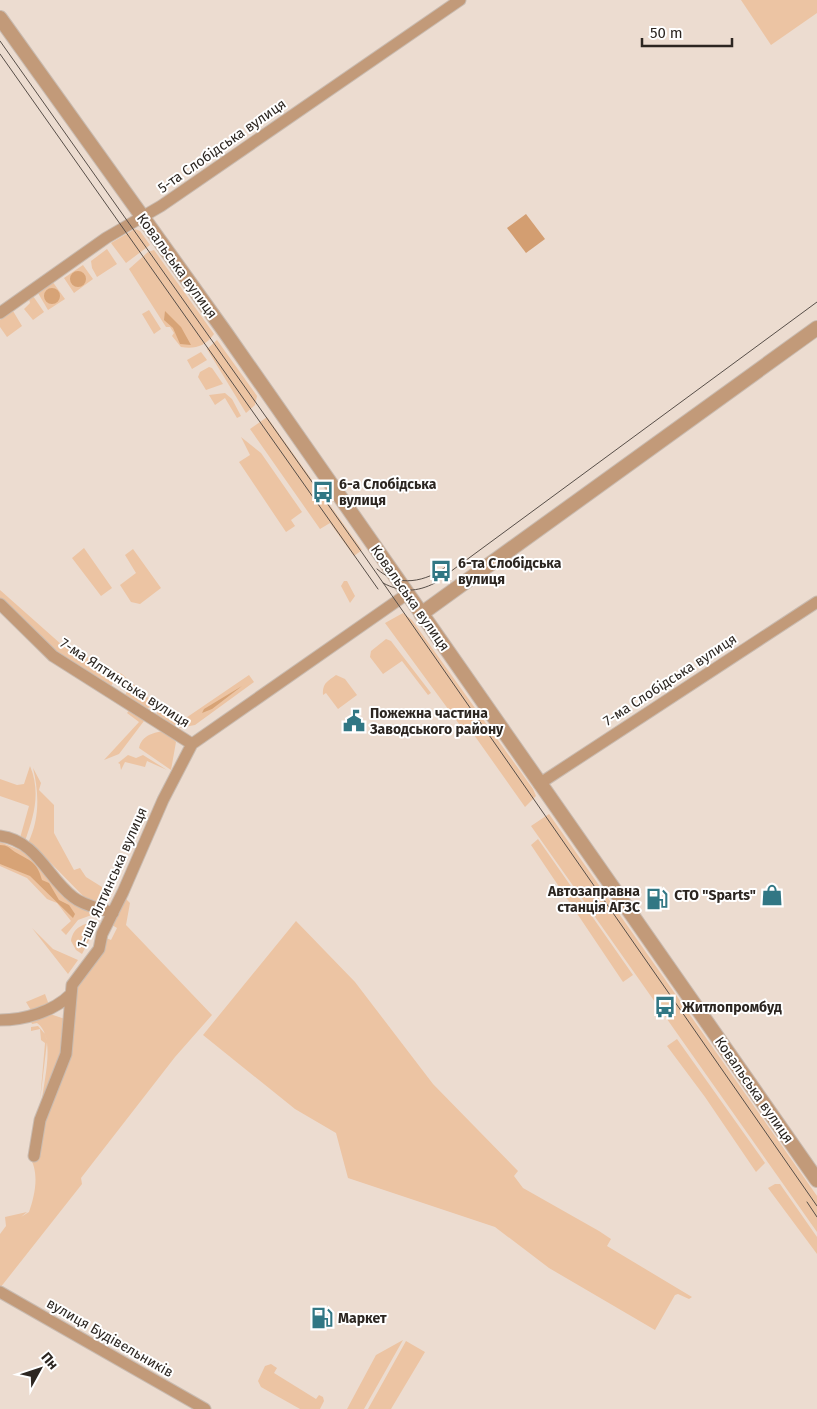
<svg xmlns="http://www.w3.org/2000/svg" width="817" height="1409" font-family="'Fira Sans',sans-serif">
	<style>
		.green { fill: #ecc4a3 }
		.forest { fill: #d7a376 }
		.water { fill: #d39e71 }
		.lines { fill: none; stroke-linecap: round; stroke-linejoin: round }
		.minor-casing { stroke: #c9bbb0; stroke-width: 13 }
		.tertiary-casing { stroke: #c9bbb0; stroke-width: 16 }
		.minor { stroke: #c29a79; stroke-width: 11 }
		.tertiary { stroke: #c29a79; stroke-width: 14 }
		.tram { stroke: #574e48; stroke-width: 1 }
		.labels { text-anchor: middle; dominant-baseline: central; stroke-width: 4; stroke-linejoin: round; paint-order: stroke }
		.street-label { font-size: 14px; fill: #2c2621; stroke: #fff }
		.poi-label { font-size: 14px; font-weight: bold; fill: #2c2621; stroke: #fff; text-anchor: start }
	</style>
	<rect width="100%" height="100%" fill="#ecdcd0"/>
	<path class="green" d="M741,0h76v13l-46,32z
		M135,229l5,2 10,14 -24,18 -15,-20z
		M107,249l10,15 -20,13 -5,-9 -1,-7z
		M154,250l60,84c-9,13 -20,15 -33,13l-9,-11 2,-3 -4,-6h-4l-37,-58 19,-17z
		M83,265l10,14 -19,14 -10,-15z
		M52,281l13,18 -17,11 -10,-17z
		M33,296l11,16 -11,8 -9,-11 6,-6 -1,-4z
		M149,310l12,19 -7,5 -12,-20z
		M13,311l9,15 -15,11 -7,-10v-7z
		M217,340l40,56 -2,9 -9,8 -39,-64z
		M201,352l6,8 -15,9 -5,-9z
		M209,367l3,1 11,16 -17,6 -8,-13 2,-5z
		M225,393l7,6 9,17 -4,2 -12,-20 -10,7 -6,-10z
		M267,417l95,133 -8,6 -24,-33 -10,6 -70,-100z
		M241,437l20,16 41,59 -11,8 4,6 -9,6 -47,-70 11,-7z
		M84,548l28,40 -11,8 -29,-38z
		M133,549l28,39 -21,16 -9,-2 -11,-17 16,-12 -11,-18z
		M344,581h3l8,15 -5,7 -9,-17z
		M0,590l62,55 60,29 55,50 72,-49 5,7 -59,43 -16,3 -24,-12 4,-6 -7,-5 -6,5 -22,-13 7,-13 -14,-8 -7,12 -58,-36 -52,-51z
		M403,613l9,7 121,169 3,7 -11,11 -58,-82 -5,3 -77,-105z
		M386,639l5,2 40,52 -3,2 -26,-34 -19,13 -13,-17 1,-6z
		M336,675l9,4 12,16 -19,14 -12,-16 -3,2c-1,-12 5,-14 13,-20z
		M130,709l14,12 -25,33 -15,6 35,-38 -12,-9z
		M166,731l10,11 -5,28 -32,-22c3,-13 15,-16 27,-17z
		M128,755l8,3 7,-3 24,15 -20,-9 -2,6 -20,-5 -4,8 -1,-6 -2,-1z
		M30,766c11,26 4,50 -5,75l-5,-3 9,-32 -29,-10v-17l17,6 7,-1z
		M33,768l8,15 -2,7 15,15v28l20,37 6,-2 6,9 24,15 5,-6 -7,16 -11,1 -10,-3 -47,-48 -12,-9c12,-24 11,-50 5,-75z
		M549,814l268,382v36l-286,-406z
		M538,839l95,136 -10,7 -92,-137z
		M0,842l22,9 75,62 -19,7 -12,15 -5,-5 10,-9 -14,-18 -10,-4 -20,-21 -27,-12z
		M125,898l5,5 -4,22 86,90 -37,42 -94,121 1,6 -82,104v-54l6,-8 -1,-9 22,-5 -6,5 8,-5c6,-17 11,-40 0,-56l23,-57 22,-114 32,-47 5,2 6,-12 -5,-3z
		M99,921l-17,33 -6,-4 -5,-9c2,-15 15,-18 28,-20z
		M296,921l59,61 78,102 85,87 -4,5 9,12 76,43 12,8 -4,7 85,51 -3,2 -11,-5 -3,1 -20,35 -106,-62 -54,-41 -147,-49 -12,-45 -41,-24 -92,-74z
		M32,928l21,21 25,11 -10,14z
		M45,994l4,11 -17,7 -6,-10z
		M47,1013l21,7 -5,38 -21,42c2,-20 14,-64 -5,-77l-5,1 -2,-5z
		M38,1026l7,8 2,8 -7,59 5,-58 -4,-3 -1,-11 -9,2v-4z
		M677,1039l88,124 -9,9 -51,-75 -38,-51z
		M775,1184h5l37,53v17l-49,-66z
		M403,1340l-39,69h-17l29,-54z
		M406,1341l19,11 -34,57h-23z
		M271,1364l6,4 -3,5 42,26 3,-4 4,2 1,4 -4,8h-20l-39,-22 -3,-6 7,-15z"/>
	<path class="forest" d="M70 279a8 8 0 1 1 16 0a8 8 0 1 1-16 0Z
		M44 296a8 8 0 1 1 16 0a8 8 0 1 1-16 0Z
		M165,311l16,16 10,18 -11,-1 -7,-16 -9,-8z
		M242,686l-30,23 -10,4 2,-4z
		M0,845c8,0 9,3 15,7 15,9 22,9 27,28l7,3 10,17 10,5 6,9 -2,4 -43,-42 -30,-12z"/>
	<path class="water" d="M526,214l19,25 -19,14 -19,-25z"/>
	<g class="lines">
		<g class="minor-casing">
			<path id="minor" d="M0,313l106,-75 55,-32 299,-206
				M0,604l53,52 139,88
				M539,784l278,-182
				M0,836c37,5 47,41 73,61 11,9 27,11 40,16
				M0,1020c24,0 53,-8 71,-26
				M34,1156l6,-36 26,-66 6,-69 27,-36 3,-15 21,-42 40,-92 29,-56 215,-150
				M0,1292l205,117"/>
		</g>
		<g class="tertiary-casing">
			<path id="tertiary" d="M0,18l225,314 592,848
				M421,614l396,-286"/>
		</g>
		<use href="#minor" class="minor"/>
		<use href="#tertiary" class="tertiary"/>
		<path class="tram" d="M0,41l363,513 454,652
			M0,54l378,535
			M377,569c21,19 49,13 70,-3
			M383,583c19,10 34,9 52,0l382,-281
			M807,1202l10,15"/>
	</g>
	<defs>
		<g id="bus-bare" transform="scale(1.725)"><path d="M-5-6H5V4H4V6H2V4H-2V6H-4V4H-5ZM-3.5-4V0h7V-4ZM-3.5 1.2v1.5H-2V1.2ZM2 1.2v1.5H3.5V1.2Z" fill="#317784" stroke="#fff" stroke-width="2.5" paint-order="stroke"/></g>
		<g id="civic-bare" transform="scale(1.725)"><path d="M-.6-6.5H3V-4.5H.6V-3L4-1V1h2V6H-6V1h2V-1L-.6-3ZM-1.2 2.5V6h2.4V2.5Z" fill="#317784" stroke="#fff" stroke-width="2.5" paint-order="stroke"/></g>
		<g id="shop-bare" transform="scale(1.725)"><path d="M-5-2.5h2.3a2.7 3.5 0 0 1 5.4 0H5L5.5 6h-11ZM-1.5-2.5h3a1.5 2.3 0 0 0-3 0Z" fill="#317784" stroke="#fff" stroke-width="2.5" paint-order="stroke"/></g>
		<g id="fuel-bare" transform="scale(1.725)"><path d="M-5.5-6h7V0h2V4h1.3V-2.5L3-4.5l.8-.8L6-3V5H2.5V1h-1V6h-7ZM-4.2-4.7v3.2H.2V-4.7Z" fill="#317784" stroke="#fff" stroke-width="2.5" paint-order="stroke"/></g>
	</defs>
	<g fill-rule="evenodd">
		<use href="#bus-bare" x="323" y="492"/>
		<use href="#bus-bare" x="441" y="571"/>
		<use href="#civic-bare" x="354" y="721"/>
		<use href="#shop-bare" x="772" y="895"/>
		<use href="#fuel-bare" x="657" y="899"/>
		<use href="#bus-bare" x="665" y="1007"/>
		<use href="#fuel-bare" x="322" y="1318"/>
	</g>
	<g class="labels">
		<g class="street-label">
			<text transform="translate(222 146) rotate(-35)">5-та Слобідська вулиця</text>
			<text transform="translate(177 266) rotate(54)">Ковальська вулиця</text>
			<text transform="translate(410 598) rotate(55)">Ковальська вулиця</text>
			<text transform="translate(670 680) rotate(-33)">7-ма Слобідська вулиця</text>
			<text transform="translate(125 683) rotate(33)">7-ма Ялтинська вулиця</text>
			<text transform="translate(112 878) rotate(-66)">1-ша Ялтинська вулиця</text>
			<text transform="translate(754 1090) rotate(55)">Ковальська вулиця</text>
			<text transform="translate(110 1338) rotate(30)">вулиця Будівельників</text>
		</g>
		<g class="poi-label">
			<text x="339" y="484">6-а Слобідська<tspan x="339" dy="16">вулиця</tspan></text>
			<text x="458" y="563">6-та Слобідська<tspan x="458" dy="16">вулиця</tspan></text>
			<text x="370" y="713">Пожежна частина<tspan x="370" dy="16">Заводського району</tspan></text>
			<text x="640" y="891" text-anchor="end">Автозаправна<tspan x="640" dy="16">станція АГЗС</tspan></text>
			<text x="756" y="895" text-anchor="end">СТО "Sparts"</text>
			<text x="682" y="1007">Житлопромбуд</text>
			<text x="338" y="1318">Маркет</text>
		</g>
	</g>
	<g transform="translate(40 1369) rotate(50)" stroke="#ffffff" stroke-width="4" paint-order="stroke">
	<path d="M0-4L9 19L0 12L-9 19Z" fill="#2c2621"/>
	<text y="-8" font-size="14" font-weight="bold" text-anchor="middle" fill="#2c2621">Пн</text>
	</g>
	<path d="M642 38v8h90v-8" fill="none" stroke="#2c2621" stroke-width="2.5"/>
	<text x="650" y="38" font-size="15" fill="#2c2621" stroke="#ffffff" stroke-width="4" paint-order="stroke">50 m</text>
</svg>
